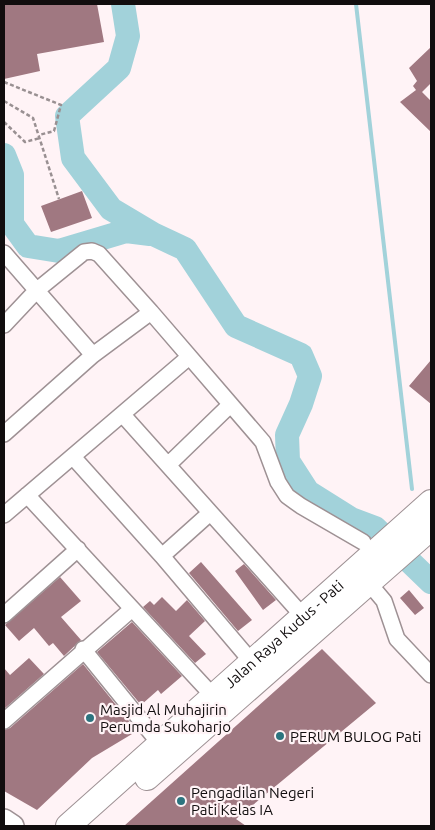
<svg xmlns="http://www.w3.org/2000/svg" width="435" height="830" font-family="Ubuntu,sans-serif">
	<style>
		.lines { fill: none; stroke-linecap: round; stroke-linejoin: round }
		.stream { stroke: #a2d2da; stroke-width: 4 }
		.river { stroke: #a2d2da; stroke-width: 24 }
		.building { fill: #a07881 }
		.street-casing { stroke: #9e9194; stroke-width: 18 }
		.secondary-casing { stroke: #9e9194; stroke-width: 24 }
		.primary-casing { stroke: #9e9194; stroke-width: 26 }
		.path { stroke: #999092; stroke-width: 2.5; stroke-dasharray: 4 2.5; stroke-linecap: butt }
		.street { stroke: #fff; stroke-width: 15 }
		.secondary { stroke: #fff; stroke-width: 21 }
		.primary { stroke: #fff; stroke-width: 24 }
		.poi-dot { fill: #2c747f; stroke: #fff3f6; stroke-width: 2 }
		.labels { text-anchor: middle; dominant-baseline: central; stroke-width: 4.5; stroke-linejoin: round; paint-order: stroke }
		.street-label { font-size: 15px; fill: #110d0e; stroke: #fff3f6 }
		.poi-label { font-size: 15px; fill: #110d0e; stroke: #fff3f6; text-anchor: start }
	</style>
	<rect width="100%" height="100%" fill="#fff3f6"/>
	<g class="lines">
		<path class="stream" d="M356,4l56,485"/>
		<path class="river" d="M123,4l5,32 -9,32 -52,48 6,42 38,51 42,25 32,15 51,77 65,29 9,21 -9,28 -14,31 1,26 20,31 43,27 24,9 56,54
			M4,155l8,20v49l16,22 31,5 67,-20 24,3"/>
	</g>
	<path class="building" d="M4,4h93l7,38 -67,12 3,17 -36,8z
		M431,47v36l-9,9 9,9v31l-31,-30 16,-12 -3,-4 4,-5 -8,-13z
		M82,191l10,27 -41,14 -10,-26z
		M431,360v44l-22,-18z
		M201,562l51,58 -14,11 -49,-58z
		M244,564l32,36 -13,10 -28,-39z
		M60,577l21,24 -20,16 20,23 -17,16 -11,-13 -4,3 -15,-18 -15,13 -14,-16z
		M409,590l15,18 -9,7 -15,-17z
		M162,597l14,14 11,-11 18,21 -16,15 17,18 -11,9 -52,-56 7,-6 4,4z
		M132,622l50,54 -21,18 -3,-4 -17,15 -44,-53z
		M322,649l54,54 -140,116 10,7h-122z
		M29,658l15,16 -40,35v-41l6,7z
		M83,664l54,67 -45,27 -55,52 -33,-19v-61l6,-2z"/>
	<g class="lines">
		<g class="street-casing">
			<path id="street" d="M4,253l89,102
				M4,325l32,-34 48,-39 8,-1 7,3 52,58
				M123,415l179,200
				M4,434l89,-79 58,-43 112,130 15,40 9,14 14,10 62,36
				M74,458l88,98 89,105
				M168,465l62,-60
				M27,495l186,201
				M4,515l185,-158
				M162,556l48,-43
				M368,582l16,19 13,38 34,36
				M4,615l74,-66
				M83,649l77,95
				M4,721l128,-112"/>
		</g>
		<g class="secondary-casing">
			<path id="secondary" d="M4,820l9,6"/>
		</g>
		<g class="primary-casing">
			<g id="primary">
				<path d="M147,778l284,-250"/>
				<path id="s1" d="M68,826l363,-324"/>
			</g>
		</g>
		<path class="path" d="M4,82l57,23 -7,26 -15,4
			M4,101l29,17 26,81
			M4,122l21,20 15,-4"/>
		<use href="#street" class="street"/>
		<use href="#secondary" class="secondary"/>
		<use href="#primary" class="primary"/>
	</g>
	<g class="poi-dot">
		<circle cx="90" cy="718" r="5"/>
		<circle cx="280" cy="736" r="5"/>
		<circle cx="181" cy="801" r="5"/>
	</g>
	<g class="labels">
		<g class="street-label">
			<text stroke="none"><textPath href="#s1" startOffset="289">Jalan Raya Kudus - Pati</textPath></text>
		</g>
		<g class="poi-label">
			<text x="100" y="709">Masjid Al Muhajirin<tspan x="100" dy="17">Perumda Sukoharjo</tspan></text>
			<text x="290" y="736">PERUM BULOG Pati</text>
			<text x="191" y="792">Pengadilan Negeri<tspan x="191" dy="17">Pati Kelas IA</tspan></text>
		</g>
	</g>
	<rect width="435" height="830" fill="none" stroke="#110d0e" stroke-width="10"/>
</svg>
